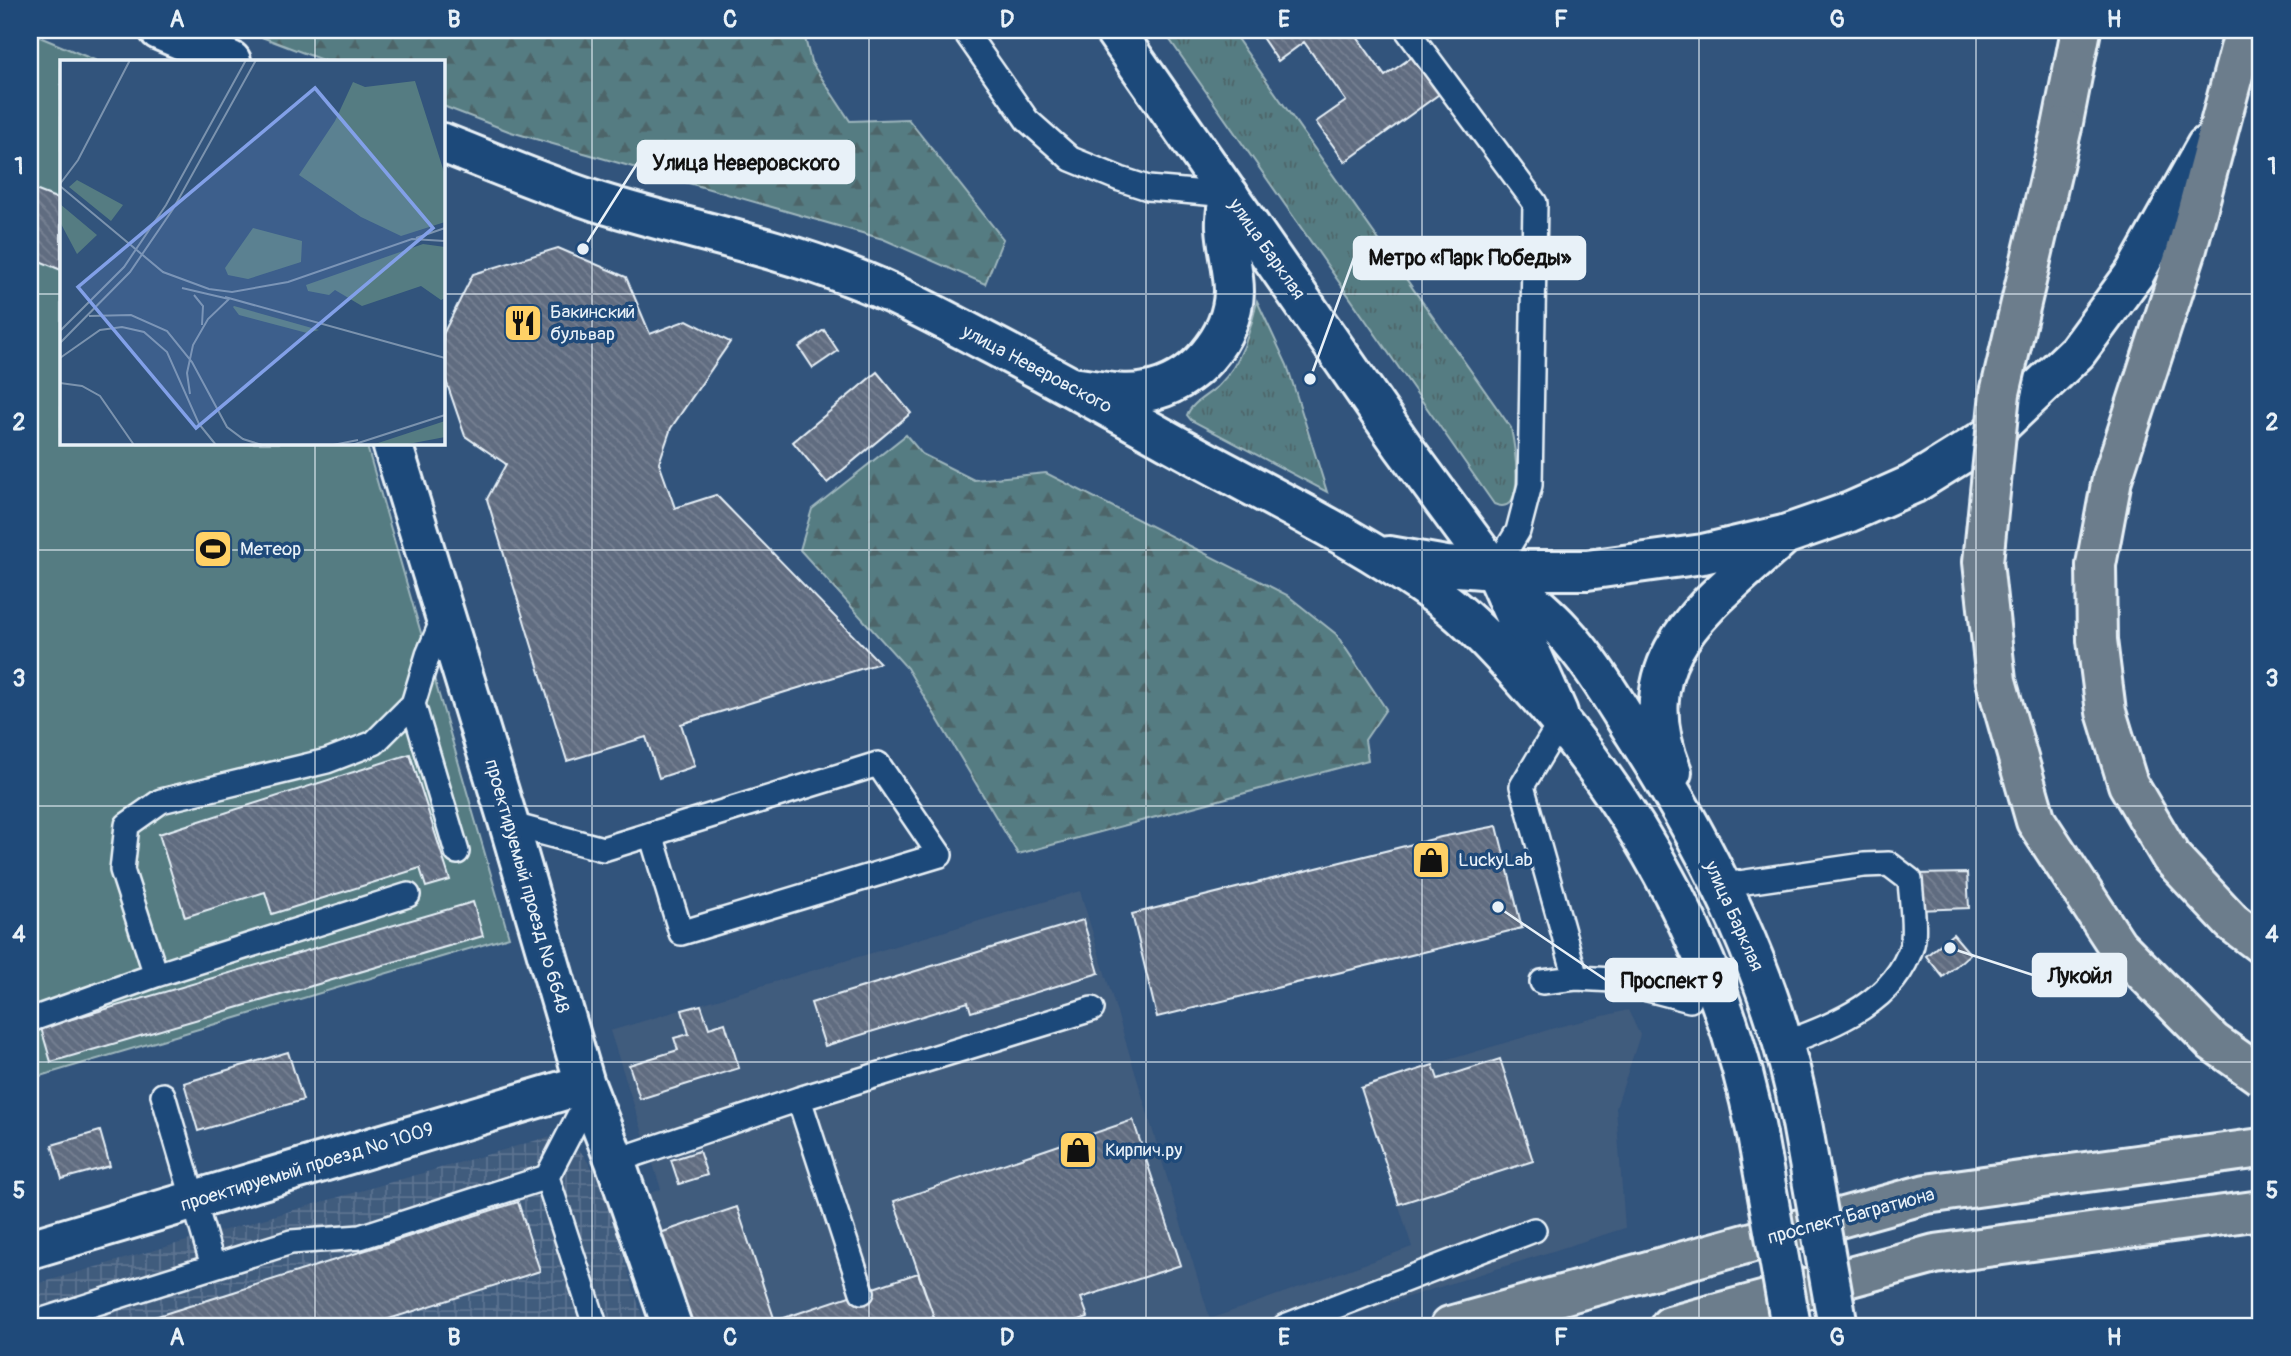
<svg xmlns="http://www.w3.org/2000/svg" width="2291" height="1356" font-family="Pangolin,sans-serif">
	<style>
		.built { fill: #405b7d }
		.industrial { fill: url(#industrial-grid) }
		.grass { fill: url(#grass-tufts); stroke: #9eb6bd; stroke-width: 2 }
		.forest { fill: url(#forest-firs); stroke: #9eb6bd; stroke-width: 2 }
		.garden { fill: #557c82; stroke: #9eb6bd; stroke-width: 2 }
		.building { fill: url(#building-back-hatch); stroke: #e8f1f8; stroke-width: 2 }
		.lines { fill: none; stroke-linecap: round; stroke-linejoin: round }
		.service-casing { stroke: #e8f1f8; stroke-width: 28 }
		.minor-casing { stroke: #e8f1f8; stroke-width: 44 }
		.tertiary-casing { stroke: #e8f1f8; stroke-width: 44 }
		.secondary-casing { stroke: #e8f1f8; stroke-width: 44 }
		.primary-casing { stroke: #e8f1f8; stroke-width: 44 }
		.service { stroke: #1f4a7a; stroke-width: 23 }
		.minor { stroke: #1f4a7a; stroke-width: 38 }
		.tertiary { stroke: #1f4a7a; stroke-width: 38 }
		.secondary { stroke: #1f4a7a; stroke-width: 38 }
		.primary { stroke: #6c7d8c; stroke-width: 38 }
		.secondary-bridge-casing { stroke: #e8f1f8; stroke-width: 44; stroke-linecap: butt }
		.primary-bridge-casing { stroke: #e8f1f8; stroke-width: 44; stroke-linecap: butt }
		.secondary-bridge { stroke: #1f4a7a; stroke-width: 38 }
		.primary-bridge { stroke: #6c7d8c; stroke-width: 38 }
		.grid { fill: none; stroke: #e8f1f8; stroke-width: 2; stroke-opacity: 0.55 }
		.labels { text-anchor: middle; dominant-baseline: central; stroke-width: 7; stroke-linejoin: round; paint-order: stroke }
		.street-label { font-size: 19px; fill: #e8f1f8; stroke: #1f4a7a }
		.poi-label { font-size: 19px; fill: #e8f1f8; stroke: #1f4a7a; text-anchor: start }
		.inset-road { fill: none; stroke: #7b93ae; stroke-width: 2 }
		.view { fill: #82a0e8; fill-opacity: 0.15; stroke: #82a0e8; stroke-width: 3.5 }
		.inset-edge { fill: none; stroke: #e8f1f8; stroke-width: 3.5 }
		.leader { fill: none; stroke: #e8f1f8; stroke-width: 2.5 }
		.callout-dot { fill: #e8f1f8; stroke: #1f4a7a; stroke-width: 2.5 }
		.callout { fill: #e8f1f8; stroke: #e8f1f8; stroke-width: 2.5 }
		.callout-label { font-size: 21px; text-anchor: middle; font-weight: bold; fill: #111 }
		.neatline { fill: none; stroke: #e8f1f8; stroke-width: 2.5 }
		.grid-label { font-size: 23px; text-anchor: middle; font-weight: bold; fill: #e8f1f8 }
	</style>
	<defs>
		<pattern id="industrial-grid" width="8" height="8" patternUnits="userSpaceOnUse" patternTransform="scale(1.75)"><rect width="8" height="8" fill="#405b7d"/><path d="M0 4h8M4 0v8" fill="none" stroke="#5c7390"/></pattern>
		<pattern id="grass-tufts" width="24" height="20" patternUnits="userSpaceOnUse" patternTransform="scale(1.75)"><rect width="24" height="20" fill="#557c82"/><path d="M3 7l-1-3M5 7V3M7 7l1-3M15 17l-1-3M17 17v-4M19 17l1-3" fill="none" stroke="#4e6569"/></pattern>
		<pattern id="forest-firs" width="22" height="20" patternUnits="userSpaceOnUse" patternTransform="scale(1.75)"><rect width="22" height="20" fill="#557c82"/><path d="M5 1l3.5 6h-7zM16 11l3.5 6h-7z" fill="#4e6569"/></pattern>
		<pattern id="building-back-hatch" width="6" height="6" patternUnits="userSpaceOnUse" patternTransform="scale(1.75)"><rect width="6" height="6" fill="#606c80"/><path d="M-1 5l2 2M0 0l6 6M5-1l2 2" fill="none" stroke="#778193"/></pattern>
	</defs>
	<rect width="100%" height="100%" fill="#32547c"/>
	<filter id="ink" filterUnits="userSpaceOnUse"><feTurbulence type="fractalNoise" baseFrequency=".0143" numOctaves="2"/><feDisplacementMap in="SourceGraphic" scale="14" xChannelSelector="R" yChannelSelector="G"/><feConvolveMatrix kernelMatrix="1 2 1 2 8 2 1 2 1" color-interpolation-filters="sRGB"/></filter>
	<g filter="url(#ink)">
		<path class="built" d="M1080,891l130,428 202,-72 -51,-161 197,-59 70,-17 12,25 -24,73 9,120 -308,98h-626l-44,-132 14,-5 -51,-158z"/>
		<path class="industrial" d="M548,1137l33,15 19,27 45,147h-615v-40z"/>
		<path class="grass" d="M1163,30h68l280,398c3,15 17,91 -17,76z
			M1257,301l30,64 40,127 -136,-72 -4,-5c5,-13 22,-20 32,-30 23,-23 31,-53 38,-84z"/>
		<path class="forest" d="M243,30h560l8,32 39,59 58,-2 95,120 -18,45 -102,-45 -372,-107 -68,-26v-45h-118z
			M906,435l16,19 52,26 72,-7 241,122 49,39 50,75 -21,31 3,20 -350,94 -111,-186 -107,-118 12,-41z"/>
		<path class="garden" d="M30,33l67,28h-36v382h305l143,494 -479,142z"/>
		<path class="building" d="M1257,30h95l33,46 30,-21 27,37 -97,70 -29,-40 30,-21 -42,-59 -26,19z
			M30,188l31,12v70l-31,-13z
			M558,248l68,29 24,57 37,-14 43,22 -59,86 -12,35 16,45 41,-13 164,168 -199,61 14,42 -36,12 -13,-41 -79,24 -80,-262 19,-35 -41,-28 -22,-64v-38l30,-60z
			M824,330l14,21 -25,17 -14,-21z
			M877,372l34,41 -84,70 -34,-41z
			M410,754l40,126 -24,7 -6,-19 -148,46 -7,-22 -80,25 -26,-83z
			M1497,826l25,102 -365,89 -25,-103 309,-77z
			M1967,873l2,35 -52,2 -2,-36z
			M473,902l10,34 -432,126 -10,-34z
			M1083,920l16,53 -128,39 -3,-10 -143,44 -14,-43z
			M1953,934l17,20 -27,23 -17,-21z
			M701,1005l8,23 16,-5 14,45 -99,31 -11,-34 49,-15 -4,-12 15,-4 -7,-24z
			M288,1052l15,48 -105,31 -14,-48z
			M1500,1059l33,102 -134,43 -38,-116 72,-23 5,14z
			M1133,1120l48,145 -100,33 7,19 -27,9h-124l-43,-125z
			M100,1131l10,35 -48,13 -10,-34z
			M699,1151l8,24 -28,9 -8,-24z
			M518,1202l22,69 -173,55h-241z
			M737,1207l38,114 143,-48 16,44 -28,9h-215l-31,-93z"/>
		<g class="lines">
			<g class="service-casing">
				<path id="service" d="M964,30l63,90 44,39 49,20 28,9 81,7
					M1407,30l128,173 -5,282 -12,46 -24,39
					M413,704l44,148
					M1561,721l-39,65 54,192
					M509,824l94,25 275,-85 62,91 -259,78 -30,-99
					M1724,889l8,-5 132,-19 25,-1 21,16c1,18 6,49 2,65 -17,58 -79,80 -129,99
					M156,975l252,-80
					M1542,982l34,-4 37,2 77,20
					M30,1020l126,-45 -34,-105 5,-45 34,-24 166,-40 47,-18 39,-39 15,-49 16,-38
					M163,1095l50,171
					M799,1099l293,-90
					M615,1161l184,-62 63,193
					M547,1177l42,-81
					M30,1324l261,-82 69,-5 187,-60 48,148 -3,1
					M1285,1326l249,-96"/>
			</g>
			<g class="minor-casing">
				<path id="minor" d="M1072,387c24,3 50,10 74,5 47,-8 87,-54 88,-101 0,-21 -7,-43 -8,-64 -1,-10 2,-22 3,-32
					M392,443l117,381 76,260 30,77 57,165
					M30,1249l555,-165"/>
			</g>
			<g class="tertiary-casing">
				<path id="tertiary" d="M1114,30l288,415 92,125 64,143"/>
			</g>
			<g class="secondary-casing">
				<path id="secondary" d="M159,30l72,31
					M443,143c51,20 103,42 155,59 83,26 170,42 251,74 46,17 90,41 134,64 62,32 123,66 184,100 91,51 187,95 272,157 32,24 60,55 87,85 115,127 199,283 231,453
					M1389,556l57,10 48,4h93l116,-16 81,-19 66,-23 63,-28 74,-46 90,-86 58,-79 71,-127
					M1494,570c23,19 48,38 68,60 29,31 50,68 73,104 77,120 141,248 167,389
					M1672,772c-46,-115 34,-165 109,-234"/>
			</g>
			<g class="primary-casing">
				<path id="primary" d="M2245,30l-59,222 -74,227 -16,86 1,75 9,72 22,72 43,73 61,65 29,22
					M2062,127l19,-97
					M1450,1326l476,-132 335,-46
					M1670,1326l265,-72 326,-44"/>
			</g>
			<use href="#service" class="service"/>
			<use href="#minor" class="minor"/>
			<use href="#tertiary" class="tertiary"/>
			<use href="#secondary" class="secondary"/>
			<use href="#primary" class="primary"/>
			<g class="secondary-bridge-casing">
				<path id="secondary-bridge" d="M1802,1123l36,203
					M1757,1135l34,191"/>
			</g>
			<g class="primary-bridge-casing">
				<path id="primary-bridge" d="M2062,127l-62,266 -17,169 13,119 40,140 81,124 96,97 48,34"/>
			</g>
			<use href="#secondary-bridge" class="secondary-bridge"/>
			<use href="#primary-bridge" class="primary-bridge"/>
		</g>
	</g>
	<path class="grid" d="M315,30v31M592,30v1296M869,30v1296M1146,30v1296M1422,30v1296M1699,30v1296M1976,30v1296M30,294h31M443,294h1818M315,443v883M30,550h2231M30,806h2231M30,1062h2231"/>
	<defs>
		<g id="restaurant-square" transform="scale(2.0125)"><rect x="-9" y="-9" width="18" height="18" rx="4" fill="#ffd166" stroke="#1f4a7a"/><path d="M-5-6h1v4h1v-4h1v4h1v-4h1v5L-1.5 .5V6h-2V.5L-5-1ZM5-6V6H3V1.5H1.5Q1.5-4 5-6Z" fill="#111"/></g>
		<g id="stadium-square" transform="scale(2.0125)"><rect x="-9" y="-9" width="18" height="18" rx="4" fill="#ffd166" stroke="#1f4a7a"/><path d="M0-5a6.5 5 0 1 0 0 10a6.5 5 0 1 0 0-10ZM-3.5-1.8h7v3.6h-7Z" fill="#111"/></g>
		<g id="shop-square" transform="scale(2.0125)"><rect x="-9" y="-9" width="18" height="18" rx="4" fill="#ffd166" stroke="#1f4a7a"/><path d="M-5-2.5h2.3a2.7 3.5 0 0 1 5.4 0H5L5.5 6h-11ZM-1.5-2.5h3a1.5 2.3 0 0 0-3 0Z" fill="#111"/></g>
	</defs>
	<g fill-rule="evenodd">
		<use href="#restaurant-square" x="523" y="323"/>
		<use href="#stadium-square" x="213" y="549"/>
		<use href="#shop-square" x="1431" y="860"/>
		<use href="#shop-square" x="1078" y="1150"/>
	</g>
	<g class="labels">
		<g class="street-label">
			<text transform="translate(1267 249) rotate(55)">улица Барклая</text>
			<text transform="translate(1037 369) rotate(28)">улица Неверовского</text>
			<text transform="translate(527 886) rotate(74)">проектируемый проезд № 6648</text>
			<text transform="translate(1734 916) rotate(66)">улица Барклая</text>
			<text transform="translate(307 1167) rotate(-17)">проектируемый проезд № 1009</text>
			<text transform="translate(1851 1216) rotate(-15)">проспект Багратиона</text>
		</g>
		<g class="poi-label">
			<text x="550" y="312">Бакинский<tspan x="550" dy="22">бульвар</tspan></text>
			<text x="240" y="549">Метеор</text>
			<text x="1458" y="860">LuckyLab</text>
			<text x="1105" y="1150">Кирпич.ру</text>
		</g>
	</g>
	<g transform="translate(60 60)">
		<rect width="385" height="385" fill="#32547c"/>
		<path d="M17,120l46,25 -12,16 -42,-34zM0,144l37,31 -20,19 -17,-32zM173,247l1,-1 85,24 -12,3 -68,-18zM385,361v16l-42,8h-31z" fill="#557c82"/>
		<path d="M193,168l49,13 -1,21 -53,17 -20,-4 -3,-7zM363,184l22,3v51l-4,2 -20,-14 -59,20 -27,-16 -6,5 -21,-4 -2,-6z" fill="#557c82"/>
		<path d="M355,21l30,94v47l-44,14 -40,-19 -62,-42 36,-54 18,-39 12,5z" fill="#557c82"/>
		<path class="inset-road" d="M0,124l18,-24 52,-100M0,126l103,86 46,17 23,3 56,-10 124,-43 33,2M356,178l29,-10M122,228l47,11M134,235l9,11 -1,19M165,237l220,61M29,256l42,-1 36,16 25,31 35,65 16,12 19,6M0,271l64,-64 42,-62 80,-145M0,283l70,-71 43,-63 83,-149M0,298l40,-28 22,-3 22,5 23,20 32,72 17,21M0,323l22,3 18,10 34,49M130,334l-3,-21 6,-28 15,-26 22,-21M273,385l25,-5M292,385l93,-30"/>
		<path class="view" d="M255,28l118,140 -237,200 -118,-141z"/>
		<rect width="385" height="385" class="inset-edge"/>
	</g>
	<path class="leader" d="M583 249L638 162M1310 379L1354 258M1950 948L2033 975M1498 907L1606 980"/>
	<g class="callout-dot">
		<circle cx="583" cy="249" r="7"/>
		<circle cx="1310" cy="379" r="7"/>
		<circle cx="1950" cy="948" r="7"/>
		<circle cx="1498" cy="907" r="7"/>
	</g>
	<g class="callout">
		<rect x="638" y="141" width="216" height="42" rx="7"/>
		<rect x="1354" y="237" width="231" height="42" rx="7"/>
		<rect x="2033" y="954" width="93" height="42" rx="7"/>
		<rect x="1606" y="959" width="131" height="42" rx="7"/>
	</g>
	<g class="callout-label">
		<text x="746" y="170">Улица Неверовского</text>
		<text x="1470" y="265">Метро «Парк Победы»</text>
		<text x="2080" y="983">Лукойл</text>
		<text x="1672" y="988">Проспект 9</text>
	</g>
	<rect width="2291" height="1356" fill="none" stroke="#1f4a7a" stroke-width="77"/>
	<rect x="38" y="38" width="2214" height="1280" class="neatline"/>
	<g class="grid-label">
		<text x="177" y="27">A</text>
		<text x="454" y="27">B</text>
		<text x="730" y="27">C</text>
		<text x="1007" y="27">D</text>
		<text x="1284" y="27">E</text>
		<text x="1561" y="27">F</text>
		<text x="1837" y="27">G</text>
		<text x="2114" y="27">H</text>
		<text x="19" y="174">1</text>
		<text x="2272" y="174">1</text>
		<text x="19" y="430">2</text>
		<text x="2272" y="430">2</text>
		<text x="19" y="686">3</text>
		<text x="2272" y="686">3</text>
		<text x="19" y="942">4</text>
		<text x="2272" y="942">4</text>
		<text x="19" y="1198">5</text>
		<text x="2272" y="1198">5</text>
		<text x="177" y="1345">A</text>
		<text x="454" y="1345">B</text>
		<text x="730" y="1345">C</text>
		<text x="1007" y="1345">D</text>
		<text x="1284" y="1345">E</text>
		<text x="1561" y="1345">F</text>
		<text x="1837" y="1345">G</text>
		<text x="2114" y="1345">H</text>
	</g>
</svg>
